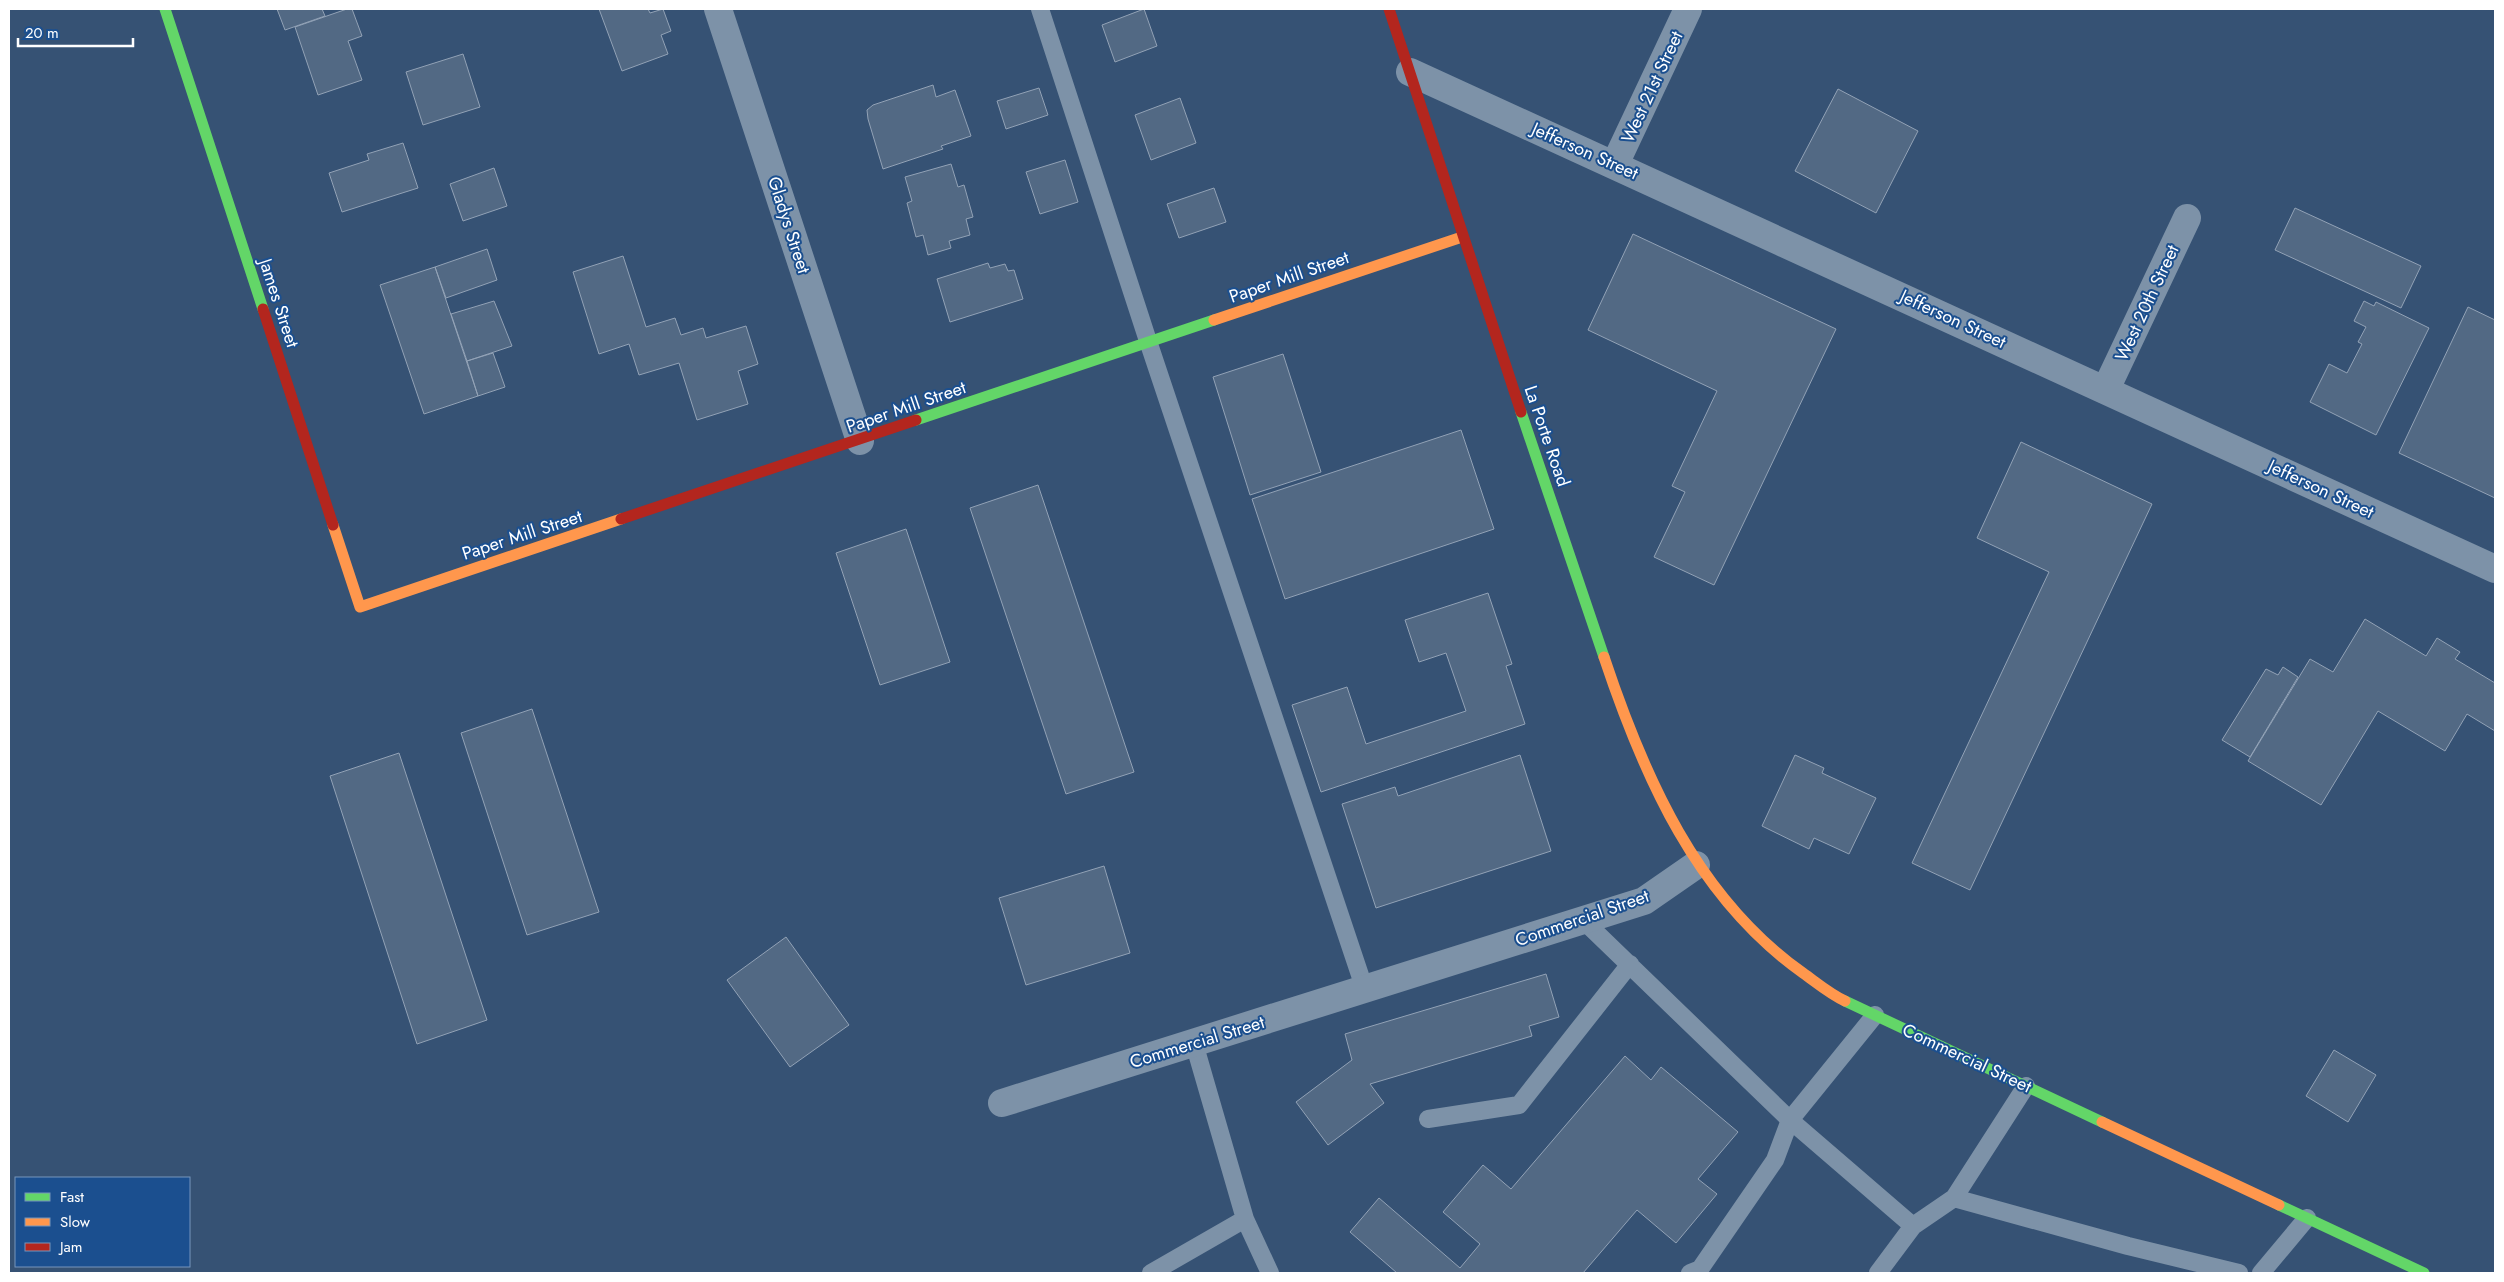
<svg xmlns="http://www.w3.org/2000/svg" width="2504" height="1282" font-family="Jost,sans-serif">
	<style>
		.building { fill: #526984; stroke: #92a2b6 }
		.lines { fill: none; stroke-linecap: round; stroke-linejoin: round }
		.lane { stroke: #7d92a8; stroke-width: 18 }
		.street { stroke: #7d92a8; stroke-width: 28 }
		.fast { stroke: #63d668; stroke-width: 11 }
		.slow { stroke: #ff974d; stroke-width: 11 }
		.jam { stroke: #b3261e; stroke-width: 11 }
		.labels { text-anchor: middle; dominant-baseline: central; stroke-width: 4; stroke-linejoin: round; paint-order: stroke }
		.street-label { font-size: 18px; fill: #fff; stroke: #1b4f8f }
	</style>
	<rect width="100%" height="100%" fill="#365274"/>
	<path class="building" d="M277,9h45l3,7 -40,14z
		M347,9h5l10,27 -14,5 14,39 -44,15 -23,-68z
		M599,9h49l2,4 13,-4 8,22 -10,4 7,19 -46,17z
		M1144,9l13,37 -42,16 -13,-37z
		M463,54l17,53 -57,18 -17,-53z
		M933,85l3,12 19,-7 16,46 -30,10 2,3 -60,20 -15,-50 -1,-9 6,-5z
		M1039,88l9,27 -42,14 -9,-28z
		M1838,89l80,42 -42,82 -81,-42z
		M1180,98l16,45 -45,17 -16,-45z
		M403,143l15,45 -76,24 -13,-39 40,-13 -2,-6z
		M1065,160l13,42 -38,12 -14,-42z
		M951,164l7,23 6,-2 9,32 -7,2 4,16 -21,6 2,7 -23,7 -5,-20 -7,2 -9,-34 5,-2 -7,-24z
		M494,168l13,38 -44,15 -13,-37z
		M1214,188l12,34 -47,16 -12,-34z
		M2295,208l126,58 -20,42 -126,-58z
		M1633,234l203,95 -122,256 -60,-28 31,-65 -13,-6 45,-95 -129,-61z
		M487,249l10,31 -51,18 -11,-31z
		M623,256l23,71 29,-9 6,17 22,-7 3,10 40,-12 12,38 -20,7 10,33 -51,16 -18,-57 -40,12 -10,-31 -30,10 -26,-82z
		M988,263l2,5 15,-4 3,7 6,-1 9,29 -73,23 -13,-43z
		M435,267l43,129 -54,18 -44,-129z
		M494,301l18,45 -45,15 -16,-47z
		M2364,301l10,5 2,-4 53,26 -53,107 -66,-33 19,-38 18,9 15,-29 -4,-2 8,-15 -12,-6z
		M2468,307l27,13v178l-96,-45z
		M493,353l12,34 -27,9 -11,-35z
		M1283,354l38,118 -71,23 -37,-118z
		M1461,430l33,99 -209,70 -33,-100z
		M2021,442l131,62 -182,386 -58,-27 137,-291 -72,-34z
		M1038,485l96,287 -68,22 -96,-286z
		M906,529l44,133 -70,23 -44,-132z
		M1488,593l24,71 -6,2 19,58 -204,68 -29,-87 55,-18 19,57 100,-33 -20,-58 -27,9 -14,-42z
		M2365,619l61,37 11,-18 23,14 -5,7 40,24v48l-28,-17 -22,37 -67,-40 -57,94 -73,-44 62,-102 23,13z
		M2283,667l15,10 -48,80 -28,-17 44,-71 12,6z
		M532,709l67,203 -72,23 -66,-202z
		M399,753l88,267 -70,24 -87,-268z
		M1520,755l31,96 -175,57 -34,-104 53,-17 3,9z
		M1795,755l29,13 -2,5 54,25 -27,56 -35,-16 -5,11 -47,-23z
		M1104,866l26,87 -104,32 -27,-87z
		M786,937l63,88 -59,42 -63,-87z
		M1546,974l13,43 -30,9 3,10 -162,48 14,19 -56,42 -32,-43 56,-42 -7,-26z
		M2334,1050l42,25 -28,47 -42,-26z
		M1625,1056l26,24 10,-13 77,65 -40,47 19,15 -41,49 -39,-33 -54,63h-186l-47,-41 29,-34 81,70 20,-24 -37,-32 40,-47 28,24z"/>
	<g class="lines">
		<path class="lane" d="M1040,9l109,335 216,646
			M1583,920l207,200 85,-105
			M1194,1043l51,176
			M2026,1086l-72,112 174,48 111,27
			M1428,1119l91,-14 111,-141
			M1151,1273l94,-54 25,54
			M1690,1273l10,-4 75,-109 15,-40 123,106
			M1878,1273l35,-47 41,-28
			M2261,1273l46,-55"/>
		<path class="street" d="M718,9l142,432
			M1410,72l1085,497
			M1615,164l73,-155
			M2106,389l81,-171
			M1002,1103l642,-202 52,-36"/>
		<path class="fast" d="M165,9l98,300
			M1521,412l83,245
			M916,420l298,-100
			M1845,1001l257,121
			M2279,1205l145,68"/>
		<path class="slow" d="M1214,320l248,-83
			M333,525l27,82 261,-88
			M1604,657c40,120 93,241 199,316 14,10 27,21 42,28
			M2102,1122l177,83"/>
		<path class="jam" d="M1389,9l132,403
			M263,309l70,216
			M621,519l295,-99"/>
	</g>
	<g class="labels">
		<g class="street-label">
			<text transform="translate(1652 87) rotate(-65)">West 21st Street</text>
			<text transform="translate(1585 151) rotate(24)">Jefferson Street</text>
			<text transform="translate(789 225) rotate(72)">Gladys Street</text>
			<text transform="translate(1289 277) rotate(-19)">Paper Mill Street</text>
			<text transform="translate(279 303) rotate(72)">James Street</text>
			<text transform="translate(2147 303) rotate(-65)">West 20th Street</text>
			<text transform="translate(1953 319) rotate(25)">Jefferson Street</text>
			<text transform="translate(906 407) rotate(-19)">Paper Mill Street</text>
			<text transform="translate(1547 436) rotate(71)">La Porte Road</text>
			<text transform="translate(2321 489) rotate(25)">Jefferson Street</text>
			<text transform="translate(522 535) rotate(-18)">Paper Mill Street</text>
			<text transform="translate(1582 918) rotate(-19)">Commercial Street</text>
			<text transform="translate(1197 1042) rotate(-17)">Commercial Street</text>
			<text transform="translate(1967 1058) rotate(25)">Commercial Street</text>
		</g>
	</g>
	<rect width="2504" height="1282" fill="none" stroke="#ffffff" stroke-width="20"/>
	<rect x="15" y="1177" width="175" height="90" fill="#1b4f8f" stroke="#7695bc"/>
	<rect x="25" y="1193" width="25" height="8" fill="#63d668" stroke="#7695bc"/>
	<text x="60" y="1202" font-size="15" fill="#ffffff">Fast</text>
	<rect x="25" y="1218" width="25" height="8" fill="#ff974d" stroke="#7695bc"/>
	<text x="60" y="1227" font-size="15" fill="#ffffff">Slow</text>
	<rect x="25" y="1243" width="25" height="8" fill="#b3261e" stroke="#7695bc"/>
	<text x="60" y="1252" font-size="15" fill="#ffffff">Jam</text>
	<path d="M18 38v8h115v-8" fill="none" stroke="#ffffff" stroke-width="2.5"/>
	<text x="25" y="38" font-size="15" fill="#ffffff" stroke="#1b4f8f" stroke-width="4" paint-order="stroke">20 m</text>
</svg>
